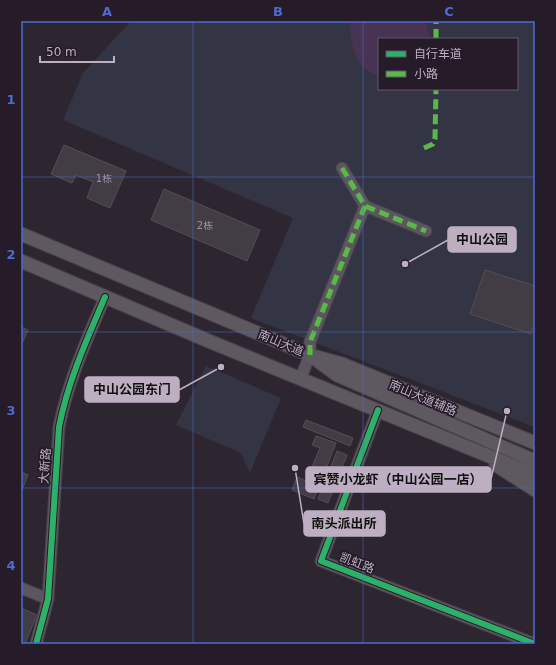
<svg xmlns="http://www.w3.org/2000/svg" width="556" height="665" font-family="'DejaVu Sans','Noto Sans SC',sans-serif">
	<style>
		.green { fill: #343544; fill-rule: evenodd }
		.water { fill: #483352 }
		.building { fill: #423c45; stroke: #554e57 }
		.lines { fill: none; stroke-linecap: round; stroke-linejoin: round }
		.minor-casing { stroke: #474249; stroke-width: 13 }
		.major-casing { stroke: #47414a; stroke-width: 15 }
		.minor { stroke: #5c555f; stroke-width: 11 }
		.major { stroke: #5e5860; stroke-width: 13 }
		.quiet { stroke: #58b947; stroke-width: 5; stroke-dasharray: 10 5; stroke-linecap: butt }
		.cycleway-casing { stroke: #251b29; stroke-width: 8 }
		.cycleway { stroke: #2db169; stroke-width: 6 }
		.grid { fill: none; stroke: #4d6bd1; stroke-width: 1; stroke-opacity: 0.55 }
		.labels { text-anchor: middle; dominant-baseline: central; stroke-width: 3.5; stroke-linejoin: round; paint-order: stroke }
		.number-label { font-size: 10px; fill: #9e92a2 }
		.street-label { font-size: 12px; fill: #bdafc1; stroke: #251b29 }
		.leader { fill: none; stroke: #bdafc1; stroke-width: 1.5 }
		.callout-dot { fill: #bdafc1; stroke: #251b29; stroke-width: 1.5 }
		.callout { fill: #bdafc1; stroke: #bdafc1; stroke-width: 1.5 }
		.callout-label { font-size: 13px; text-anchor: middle; font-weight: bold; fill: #111 }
		.neatline { fill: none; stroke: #4d6bd1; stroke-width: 1.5 }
		.grid-label { font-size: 13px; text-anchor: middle; font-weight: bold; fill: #4d6bd1 }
	</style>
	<rect width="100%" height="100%" fill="#2d2630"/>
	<path class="green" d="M131,21h404v406l-284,-109 42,-100 -230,-98 20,-47zM379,39h138v50h-138z
		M206,366l75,32 -31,75 -9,-20 -65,-28z"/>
	<path class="water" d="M349,21h77l4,18h-51v37c-25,-8 -28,-32 -30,-55z"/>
	<path class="building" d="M64,145l62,26 -16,37 -23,-10 6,-16 -17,-7 -4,8 -21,-9z
		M164,189l96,41 -13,31 -96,-41z
		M485,270l50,16v35l-4,13 -61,-20z
		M21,327l7,3 -7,16z
		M306,420l47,18 -3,8 -47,-19z
		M316,436l20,7 -22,56 -22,-9 5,-13 9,4 14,-33 -8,-3z
		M337,451l10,4 -19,48 -10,-4z
		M21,472l7,3 -7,17z
		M21,608l16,7 -12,29h-4z"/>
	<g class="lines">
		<g class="minor-casing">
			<path id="minor" d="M342,168l23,38 61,25
				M301,377l9,-22v-13l55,-136
				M378,410l-57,151 214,83
				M21,588l27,11
				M36,644l12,-45 11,-172c9,-46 28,-88 46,-130"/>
		</g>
		<g class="major-casing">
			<path id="major" d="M21,234l289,121 27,20 198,86
				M21,261l190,81 324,133
				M317,357l25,7 193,79
				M496,465l39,25"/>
		</g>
		<use href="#minor" class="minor"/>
		<use href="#major" class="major"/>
		<path class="quiet" d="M436,39v-18
			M424,148l9,-4 2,-5 1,-50
			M342,168l23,38 61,25
			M310,355v-13l55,-136"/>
		<g class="cycleway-casing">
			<path id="cycleway" d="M378,410l-57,151 214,83
				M36,644l12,-45 11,-172c9,-46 28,-88 46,-130"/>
		</g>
		<use href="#cycleway" class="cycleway"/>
	</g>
	<path class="grid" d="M193,21v623M363,21v623M21,177h514M21,332h514M21,488h514"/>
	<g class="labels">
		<g class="number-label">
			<text x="104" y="178">1栋</text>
			<text x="205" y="225">2栋</text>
		</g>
		<g class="street-label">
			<text transform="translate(281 343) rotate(23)">南山大道</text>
			<text transform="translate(423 398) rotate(23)">南山大道辅路</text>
			<text transform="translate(45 466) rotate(-86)">大新路</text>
			<text transform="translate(357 563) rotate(21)">凯虹路</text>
		</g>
	</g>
	<path class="leader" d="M405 264L448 240M221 367L179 390M507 411L491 479M295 468L304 524"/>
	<g class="callout-dot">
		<circle cx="405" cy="264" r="4"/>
		<circle cx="221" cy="367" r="4"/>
		<circle cx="507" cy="411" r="4"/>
		<circle cx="295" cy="468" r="4"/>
	</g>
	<g class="callout">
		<rect x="448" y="227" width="68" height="25" rx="4"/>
		<rect x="85" y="377" width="94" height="25" rx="4"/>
		<rect x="306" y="467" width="185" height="25" rx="4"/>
		<rect x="304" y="511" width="81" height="25" rx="4"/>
	</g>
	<g class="callout-label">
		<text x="482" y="244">中山公园</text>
		<text x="132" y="394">中山公园东门</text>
		<text x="398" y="484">宾赞小龙虾（中山公园一店）</text>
		<text x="344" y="528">南头派出所</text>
	</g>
	<rect width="556" height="665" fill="none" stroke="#251b29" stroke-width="44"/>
	<rect x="378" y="38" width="140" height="52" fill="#251b29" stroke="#625666"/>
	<rect x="386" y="51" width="20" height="6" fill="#2db169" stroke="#625666"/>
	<text x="414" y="58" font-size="12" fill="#bdafc1">自行车道</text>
	<rect x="386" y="71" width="20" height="6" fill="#58b947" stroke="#625666"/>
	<text x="414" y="78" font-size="12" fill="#bdafc1">小路</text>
	<path d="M40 56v6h74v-6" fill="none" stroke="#bdafc1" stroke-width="2"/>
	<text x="46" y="56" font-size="12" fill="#bdafc1" stroke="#251b29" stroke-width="3" paint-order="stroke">50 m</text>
	<rect x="22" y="22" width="512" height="621" class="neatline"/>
	<g class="grid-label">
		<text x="107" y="16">A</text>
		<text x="278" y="16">B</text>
		<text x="449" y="16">C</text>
		<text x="11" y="104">1</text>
		<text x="11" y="259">2</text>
		<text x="11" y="415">3</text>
		<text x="11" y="570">4</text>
	</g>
</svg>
